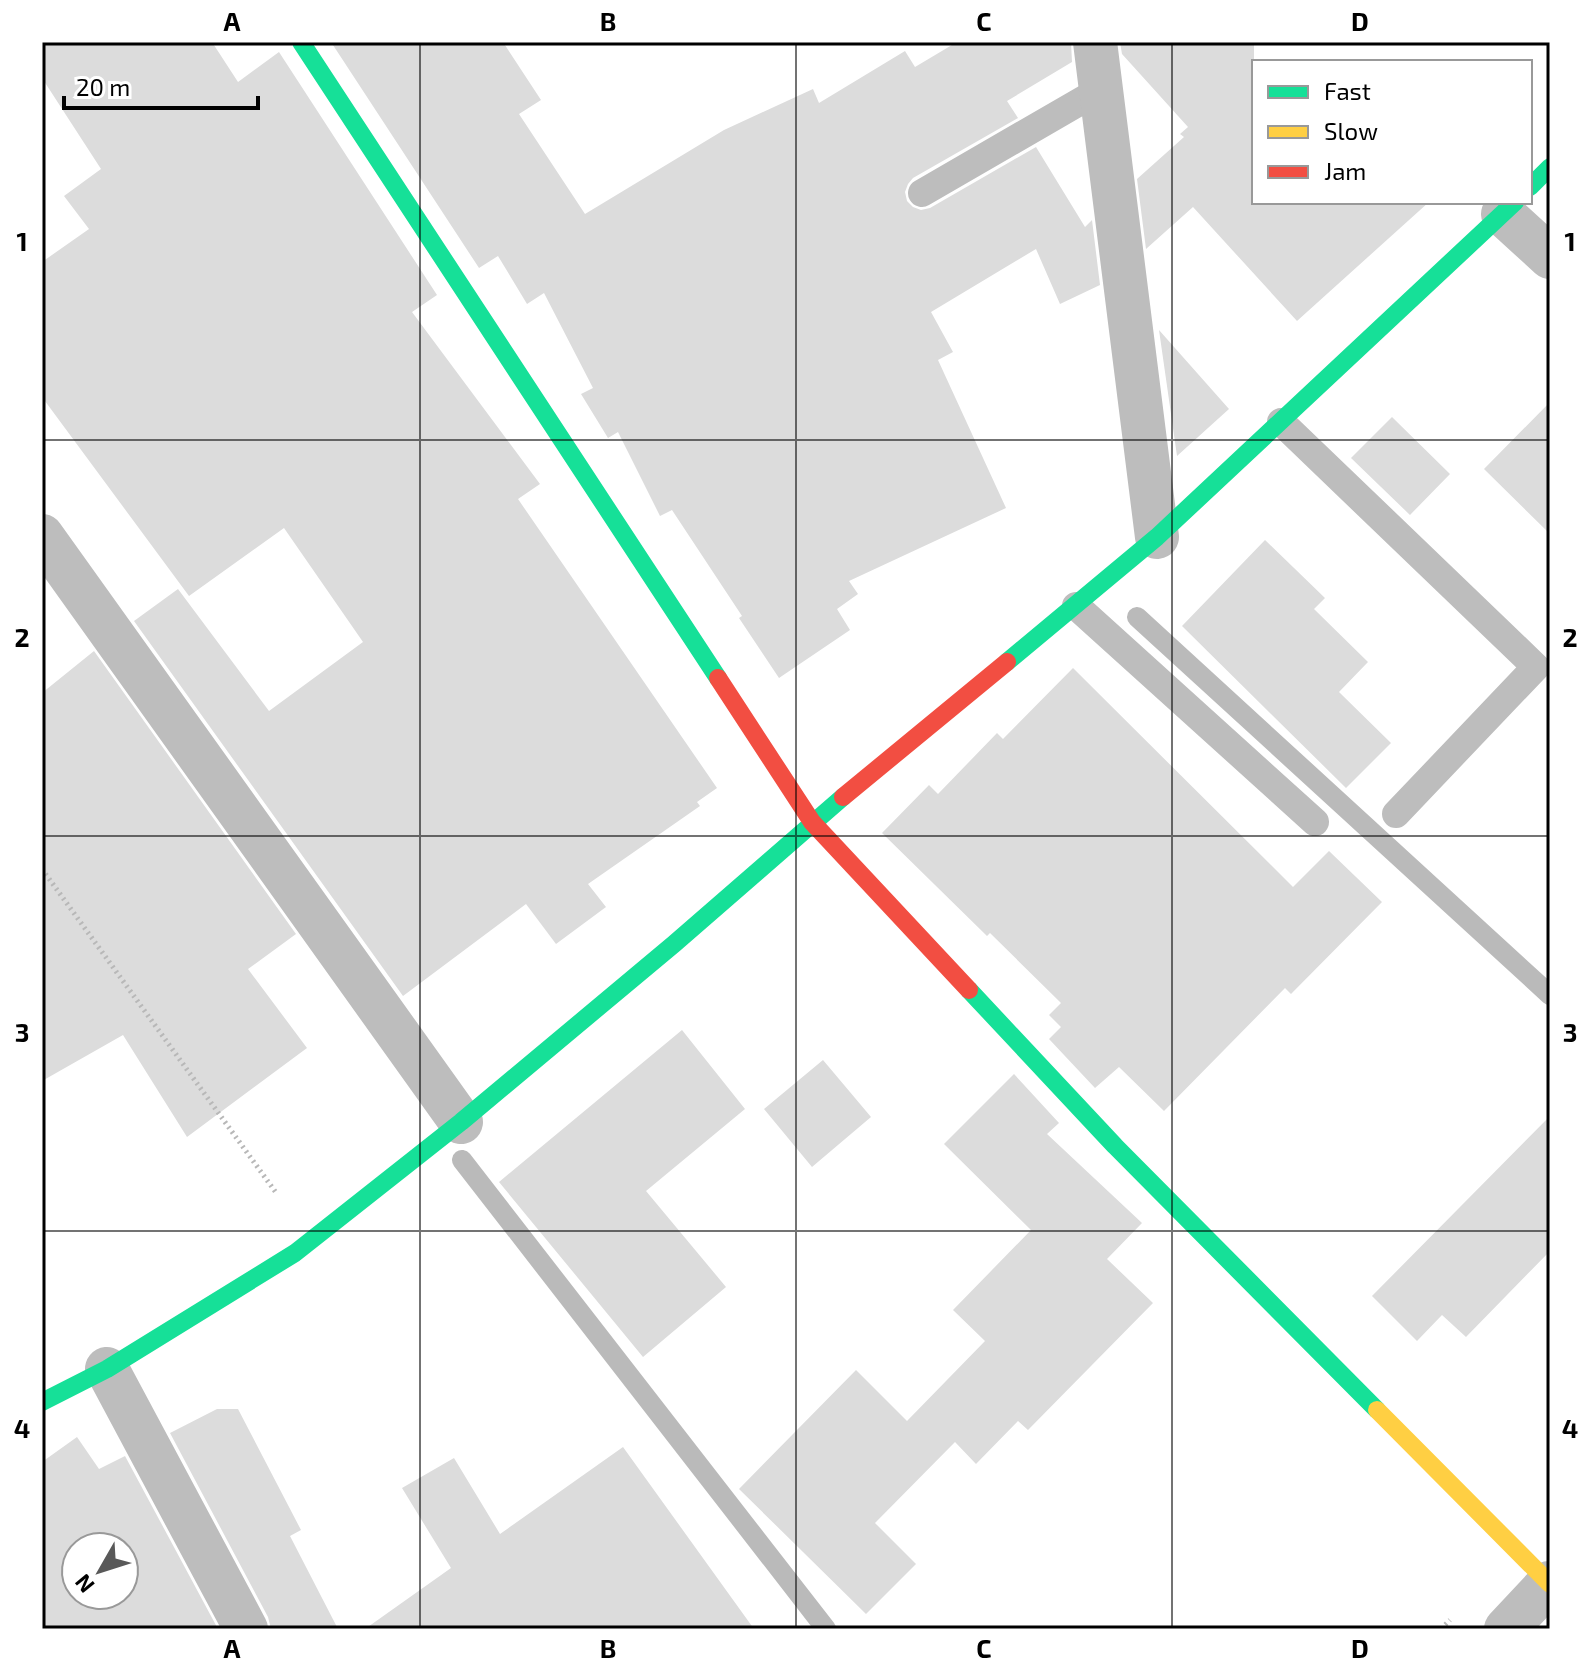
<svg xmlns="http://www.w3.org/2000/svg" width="1592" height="1671" font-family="'Exo 2',sans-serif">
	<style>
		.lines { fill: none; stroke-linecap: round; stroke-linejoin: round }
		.stream { stroke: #bababa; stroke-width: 20 }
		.building { fill: #dcdcdc; fill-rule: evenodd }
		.path { stroke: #b8b8b8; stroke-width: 5; stroke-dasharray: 2 4; stroke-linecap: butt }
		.lane { stroke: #bdbdbd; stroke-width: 28 }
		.street { stroke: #bdbdbd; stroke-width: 44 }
		.fast { stroke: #16e098; stroke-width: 18 }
		.slow { stroke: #ffcf43; stroke-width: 18 }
		.jam { stroke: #f24e42; stroke-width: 18 }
		.grid { fill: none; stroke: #000; stroke-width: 2; stroke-opacity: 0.55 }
		.neatline { fill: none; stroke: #000; stroke-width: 3 }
		.grid-label { font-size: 26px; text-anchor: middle; font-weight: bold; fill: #000 }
	</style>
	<rect width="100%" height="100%" fill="#fff"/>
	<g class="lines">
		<path class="stream" d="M1137,617l413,378
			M462,1160l364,469"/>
	</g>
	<path class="building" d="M42,42h170l26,40 41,-30 158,243 -25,17 128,172 -22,15 199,289 -20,14 3,4 -112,78 18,23 -50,37 -30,-40 -123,92 -269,-375 44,-32 91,122 94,-69 -79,-114 -95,68 -147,-199v-135l47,-33 -25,-33 37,-27 -59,-91z
		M331,42h172l38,58 -22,14 66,100 139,-84 89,-41 6,14 86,-52 10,16 42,-25h114l1,20 -65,39 11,17 -105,60 -5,6 -3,8 2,9 6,6 8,3 9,-2 106,-61 49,80 7,-7 8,65 -40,19 -24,-55 -105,63 22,40 -15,8 68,148 -157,73 9,13 -21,15 13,21 -71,48 -40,-60 3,-2 -70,-106 -12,6 -42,-84 -10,6 -27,-44 12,-6 -49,-95 -17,11 -29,-48 -19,12z
		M1120,42h134v160h175l-132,119 -104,-114 -47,42 -9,-70 47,-42 -4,-3 8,-7 -66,-73z
		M1159,330l70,79 -52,47z
		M1550,402v132l-66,-65z
		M1392,417l58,57 -40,41 -59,-57z
		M1265,540l60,58 -11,11 54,53 -29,30 52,51 -45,45 -164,-162z
		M94,651l202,283 -48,35 59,79 -120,89 -64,-102 -81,46v-388z
		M1073,668l220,219 36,-36 53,51 -91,92 -6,-6 -121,123 -45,-44 -24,21 -46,-49 12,-12 -12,-12 12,-12 -71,-70 -3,3 -105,-103 47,-48 9,9 59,-61 6,6z
		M682,1030l63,79 -99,82 80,96 -83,70 -144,-175z
		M823,1060l48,57 -59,50 -48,-58z
		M1014,1074l45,49 -12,11 95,89 -35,36 46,44 -125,127 -10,-9 -42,43 -21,-22 -80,81 41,41 -50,50 -127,-125 117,-119 51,51 78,-80 -32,-31 78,-80 -87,-86z
		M1550,1116v135l-84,86 -24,-22 -25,26 -45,-45z
		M217,1409h21l63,121 -11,6 48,93h-67l-3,-12 -98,-184z
		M77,1437l22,32 26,-13 93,173h-176v-167zM76,1547h48v48h-48z
		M623,1447l131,182h-389l86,-61 -49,-80 52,-30 46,76z"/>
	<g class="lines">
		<path class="path" d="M42,869l235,325
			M1441,1629l9,-9"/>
		<path class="lane" d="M922,193l178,-103
			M1281,422l255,245 -140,147
			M1076,606l239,216"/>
		<path class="street" d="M1095,42l62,495
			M1503,214l47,43
			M42,536l419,586
			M107,1369l139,260
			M1506,1629l43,-46"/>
		<path class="fast" d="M301,42l417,636
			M1530,187l20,-20
			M1007,662l150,-125 358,-335
			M969,990l146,156 262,264
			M42,1402l65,-33 188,-116 166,-131 213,-178 169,-147"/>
		<path class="slow" d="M1377,1410l173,174"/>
		<path class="jam" d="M718,678l94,144 157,168
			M843,797l164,-135"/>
	</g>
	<path class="grid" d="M420,42v1587M796,42v1587M1172,42v1587M42,440h1508M42,836h1508M42,1231h1508"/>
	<rect width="1592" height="1671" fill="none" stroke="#ffffff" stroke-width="88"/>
	<rect x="1252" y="60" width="280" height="144" fill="#ffffff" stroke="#999999" stroke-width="2"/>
	<rect x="1268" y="86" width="40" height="12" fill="#16e098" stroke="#999999" stroke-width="2"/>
	<text x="1324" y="100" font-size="24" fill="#000000">Fast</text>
	<rect x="1268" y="126" width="40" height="12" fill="#ffcf43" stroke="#999999" stroke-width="2"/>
	<text x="1324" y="140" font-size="24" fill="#000000">Slow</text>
	<rect x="1268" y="166" width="40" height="12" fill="#f24e42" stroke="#999999" stroke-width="2"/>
	<text x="1324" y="180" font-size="24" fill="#000000">Jam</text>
	<g transform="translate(100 1571) rotate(231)"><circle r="38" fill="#ffffff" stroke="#999999" stroke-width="2"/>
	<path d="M0-6L14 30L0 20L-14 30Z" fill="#595959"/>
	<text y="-12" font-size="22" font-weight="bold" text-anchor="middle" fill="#000000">N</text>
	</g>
	<path d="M64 96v12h194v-12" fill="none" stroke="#000000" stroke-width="4"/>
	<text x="76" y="96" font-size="24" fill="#000000" stroke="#ffffff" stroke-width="6" paint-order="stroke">20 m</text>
	<rect x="44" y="44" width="1504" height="1583" class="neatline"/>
	<g class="grid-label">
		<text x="232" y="31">A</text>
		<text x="608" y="31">B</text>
		<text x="984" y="31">C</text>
		<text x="1360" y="31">D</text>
		<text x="22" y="251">1</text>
		<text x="1570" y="251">1</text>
		<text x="22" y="647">2</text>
		<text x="1570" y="647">2</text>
		<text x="22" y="1042">3</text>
		<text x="1570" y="1042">3</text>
		<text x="22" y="1438">4</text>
		<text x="1570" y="1438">4</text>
		<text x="232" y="1658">A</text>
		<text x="608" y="1658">B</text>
		<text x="984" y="1658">C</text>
		<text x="1360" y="1658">D</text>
	</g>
</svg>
